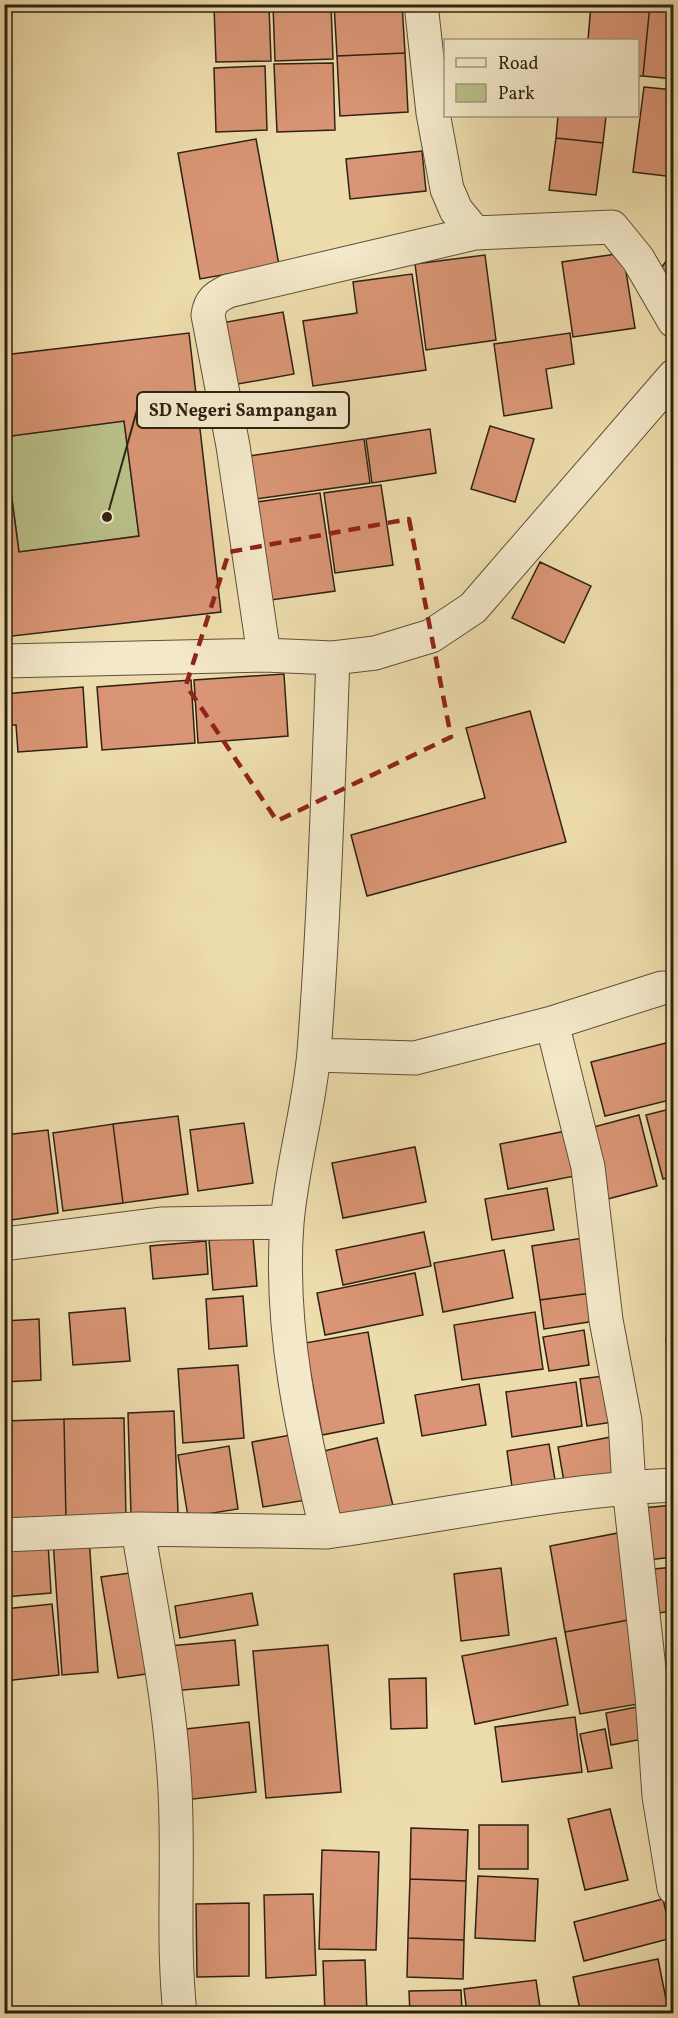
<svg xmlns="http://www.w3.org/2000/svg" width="678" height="2018" font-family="Vollkorn,serif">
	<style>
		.green { fill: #b9c089; stroke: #74714e; stroke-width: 1.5 }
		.building { fill: #d99575; stroke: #2f2213; stroke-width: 1.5 }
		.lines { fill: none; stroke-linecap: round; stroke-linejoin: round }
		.minor-casing { stroke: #5e5039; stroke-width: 35 }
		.minor { stroke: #f3e8c9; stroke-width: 33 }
		.marked { fill: none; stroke: #8f2418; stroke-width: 4.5; stroke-dasharray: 12 8; stroke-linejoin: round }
		.leader { fill: none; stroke: #2f2213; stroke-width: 2 }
		.callout-dot { fill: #2f2213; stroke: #f3e8c9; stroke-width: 2 }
		.callout { fill: #f3e8c9; stroke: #2f2213; stroke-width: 2 }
		.callout-label { font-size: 18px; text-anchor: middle; font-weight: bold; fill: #2f2213 }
	</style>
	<rect width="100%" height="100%" fill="#eddcac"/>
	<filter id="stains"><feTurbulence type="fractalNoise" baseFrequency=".00333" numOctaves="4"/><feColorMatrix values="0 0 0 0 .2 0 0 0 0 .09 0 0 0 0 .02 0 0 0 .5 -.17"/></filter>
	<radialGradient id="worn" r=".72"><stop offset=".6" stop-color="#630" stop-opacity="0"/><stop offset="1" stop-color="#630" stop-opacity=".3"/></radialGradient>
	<path class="green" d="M124,421l15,115 -120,16 -15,-115z"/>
	<path class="building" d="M331,4l2,55 -58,2 -2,-55z
		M334,4h68l3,49 -68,3z
		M479,4h85v2l-85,4z
		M591,4h59l-7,72h-5v-36h-50z
		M650,4h24v75l-31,-3z
		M269,5l2,56 -55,1 -2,-55z
		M405,53l3,59 -68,4 -3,-60z
		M333,63l2,67 -58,2 -3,-68z
		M265,66l2,64 -51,2 -2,-64z
		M644,87l30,3v87l-41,-5z
		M558,116h48l-3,27 -47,-5z
		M556,138l47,5 -7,52 -47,-5z
		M256,139l23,126 -79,14 -22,-126z
		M422,151l4,40 -76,8 -4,-40z
		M674,250v30l-15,-9z
		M623,253l12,75 -62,9 -11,-75z
		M485,255l11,85 -70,10 -11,-86z
		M412,274l14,96 -113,16 -10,-65 54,-8 -4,-31z
		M283,312l11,62 -67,12 -11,-62z
		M189,333l32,279 -217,25v-198l15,113 120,-16 -15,-115 -120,16v-82z
		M570,333l4,31 -28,5 6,39 -48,8 -10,-72z
		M490,426l44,13 -19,63 -44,-13z
		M430,429l6,44 -64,10 -6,-44z
		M364,439l6,44 -121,17 -6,-43z
		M381,485l12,80 -58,8 -11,-80z
		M320,493l15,98 -64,9 -14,-98z
		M540,562l51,24 -27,57 -52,-25z
		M284,674l4,62 -90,7 -4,-63z
		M191,680l4,63 -93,7 -5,-63z
		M83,687l4,60 -69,5 -2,-27h-12v-31z
		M530,711l36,131 -199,54 -16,-61 134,-37 -19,-70z
		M674,1041v58l-69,17 -14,-54z
		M674,1108v68l-11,3 -17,-64z
		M639,1115l18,71 -53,14 -18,-71z
		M178,1116l10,78 -65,9 -10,-79z
		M244,1123l9,60 -55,8 -8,-61z
		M113,1124l10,79 -60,8 -10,-78z
		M48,1130l10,83 -53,8 -1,-86z
		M571,1130l9,45 -72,14 -8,-45z
		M415,1147l11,55 -83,16 -11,-55z
		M547,1188l7,42 -62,10 -7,-41z
		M424,1232l7,34 -88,19 -7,-35z
		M253,1237l4,49 -44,4 -4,-50z
		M583,1238l8,55 -51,7 -8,-54z
		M206,1241l2,33 -55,5 -3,-33z
		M504,1250l9,48 -70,14 -9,-49z
		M415,1273l8,42 -98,20 -8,-42z
		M591,1293l4,28 -51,8 -4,-29z
		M243,1296l4,50 -38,3 -3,-50z
		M125,1308l5,53 -57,4 -4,-52z
		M535,1312l8,57 -81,11 -8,-55z
		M39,1319l2,61 -37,2v-61z
		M584,1330l5,35 -40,6 -6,-34z
		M368,1332l16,91 -62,12 -17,-92z
		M666,1338h8v58h-2z
		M238,1365l6,73 -61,5 -5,-74z
		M612,1375l7,46 -32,5 -7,-47z
		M576,1382l6,44 -70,11 -6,-45z
		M479,1384l7,41 -64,11 -7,-41z
		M174,1411l4,102 -47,2 -3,-102z
		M124,1418l2,101 -60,2 -2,-102z
		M64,1419l2,102 -60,1 -2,-101z
		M296,1434l11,66 -44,7 -11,-65z
		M611,1437l7,42 -53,9 -7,-41z
		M377,1438l16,68 -54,12 -15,-67z
		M549,1444l6,36 -43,7 -5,-36z
		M229,1446l9,63 -50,8 -10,-62z
		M674,1505v52l-27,3 -5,-52z
		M618,1533l16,86 -69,13 -15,-86z
		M89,1537l9,135 -36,3 -9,-135z
		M48,1543l3,50 -47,4v-51z
		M674,1567v44l-16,2 -4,-44z
		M501,1568l8,67 -48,6 -7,-67z
		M137,1572l16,101 -35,5 -17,-101z
		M252,1593l6,32 -78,13 -5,-32z
		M52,1604l7,71 -55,6v-72z
		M634,1619l16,83 -70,12 -15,-82z
		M556,1638l12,67 -93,19 -13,-68z
		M235,1640l4,45 -67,6 -3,-45z
		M328,1645l13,147 -75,6 -13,-147z
		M426,1678l1,50 -36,1 -2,-50z
		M642,1706l6,32 -37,7 -5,-32z
		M575,1717l7,55 -80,10 -7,-55z
		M249,1722l7,70 -72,8 -7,-70z
		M605,1729l7,39 -24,4 -8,-38z
		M610,1809l18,71 -43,10 -17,-71z
		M479,1825h49v44h-49z
		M411,1828l57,2 -2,51 -56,-2z
		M322,1850l57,2 -3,98 -57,-1z
		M478,1876l60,3 -3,62 -60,-3z
		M410,1879l56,2 -2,59 -56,-2z
		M313,1894l3,81 -50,3 -2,-83z
		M663,1899l9,39 -88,23 -10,-39z
		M249,1903v73l-52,1 -1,-73z
		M408,1938l56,2 -1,39 -56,-2z
		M658,1959l11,55h-88l-8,-37z
		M365,1960l2,54h-42l-2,-53z
		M536,1980l5,34h-74l-3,-25z
		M461,1990l1,24h-52l-1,-23z"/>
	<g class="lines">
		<g class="minor-casing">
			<path id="minor" d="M475,233l137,-6 26,32 36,62
				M264,655l-31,-209 -25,-131c2,-14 8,-18 20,-24l247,-58 -19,-23 -9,-21 -14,-76 -12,-109
				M333,658c-5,131 -9,263 -19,394 -5,57 -22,113 -27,171 -8,104 15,208 40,309 116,-16 230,-42 347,-47
				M4,661l260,-6 69,3 42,-5 56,-17 42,-28 201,-232
				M552,1023l36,144 18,153 19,101 4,66 23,209 7,100 15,92
				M314,1055l101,3 137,-35 110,-35
				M4,1244l157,-20 126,-2
				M138,1529c14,87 33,174 37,262 4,74 -3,148 5,223
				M4,1535l134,-6 189,3"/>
		</g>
		<use href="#minor" class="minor"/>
	</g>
	<path class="marked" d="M409,519l42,218 -174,84 -91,-136 43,-133z"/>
	<path class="leader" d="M107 517L137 410"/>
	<circle class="callout-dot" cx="107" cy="517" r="6"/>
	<rect class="callout" x="137" y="392" width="212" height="36" rx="6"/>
	<g class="callout-label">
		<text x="243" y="416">SD Negeri Sampangan</text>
	</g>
	<rect width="678" height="2018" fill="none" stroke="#eddcac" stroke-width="24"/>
	<rect x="6" y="6" width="666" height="2006" fill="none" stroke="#2f2213" stroke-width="3"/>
	<rect x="12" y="12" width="654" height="1994" fill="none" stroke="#2f2213" stroke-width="1.5"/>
	<rect x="444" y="39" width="195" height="78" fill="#f3e8c9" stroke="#a59980" stroke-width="1.5"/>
	<rect x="456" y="58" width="30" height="9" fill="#f3e8c9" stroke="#a59980" stroke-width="1.5"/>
	<text x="498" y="69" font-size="18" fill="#2f2213">Road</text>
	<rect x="456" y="84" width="30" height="18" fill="#b9c089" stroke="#a59980" stroke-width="1.5"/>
	<text x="498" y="99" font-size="18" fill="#2f2213">Park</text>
	<rect width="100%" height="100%" filter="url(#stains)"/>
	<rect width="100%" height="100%" fill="url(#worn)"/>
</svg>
